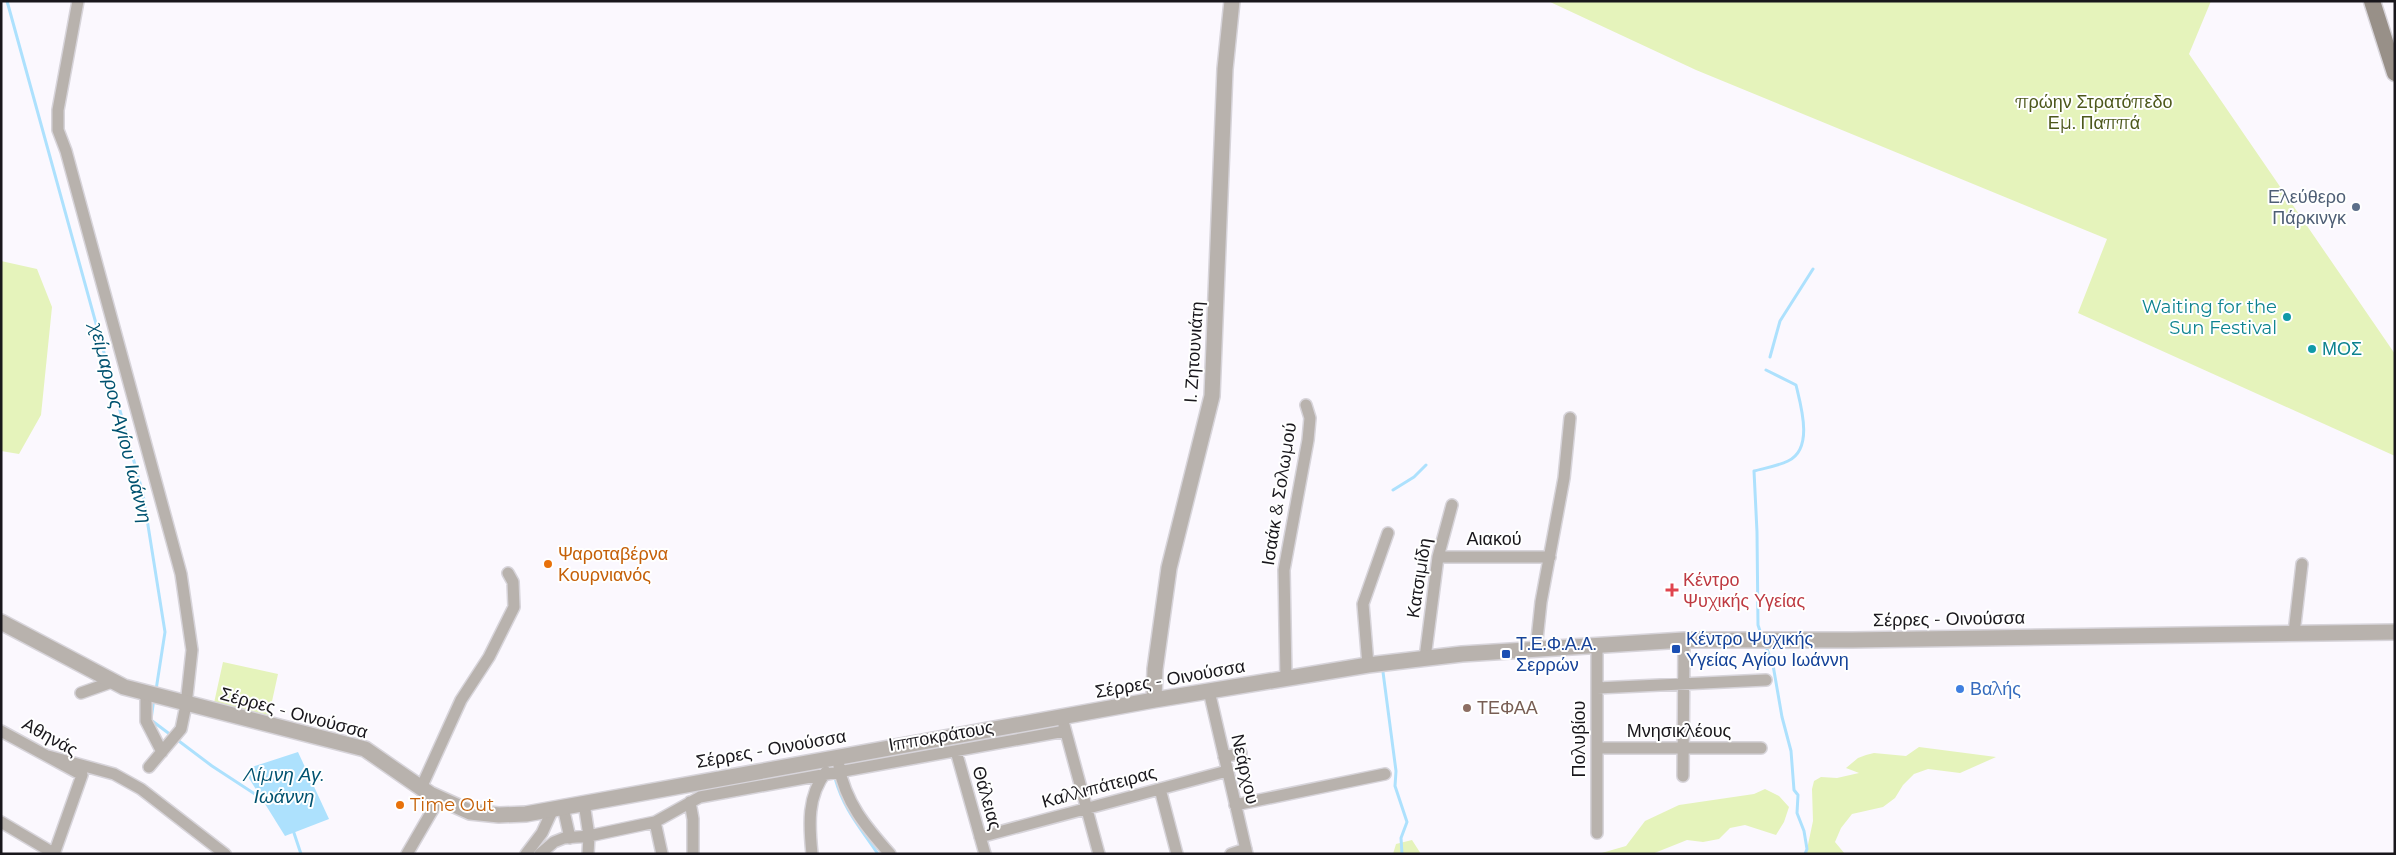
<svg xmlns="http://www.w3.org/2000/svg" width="2396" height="855" font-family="Montserrat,sans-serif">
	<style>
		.green { fill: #e5f3bb }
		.water { fill: #ade1fd }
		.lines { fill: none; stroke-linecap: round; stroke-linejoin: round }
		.stream { stroke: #ade1fd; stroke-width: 3 }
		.minor-casing { stroke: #d7d4da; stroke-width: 14 }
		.tertiary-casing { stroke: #d7d4da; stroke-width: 18 }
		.secondary-casing { stroke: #d7d4da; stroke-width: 19 }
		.minor { stroke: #b8b2ad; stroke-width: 11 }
		.tertiary { stroke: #b8b2ad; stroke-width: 15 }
		.secondary { stroke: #989088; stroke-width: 16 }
		.service-dot { fill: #5c6f8a; stroke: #fff; stroke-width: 2 }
		.culture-dot { fill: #0f9aa8; stroke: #fff; stroke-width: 2 }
		.food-dot { fill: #e8710a; stroke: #fff; stroke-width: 2 }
		.health-dot { fill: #e0444e; stroke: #fff; stroke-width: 2 }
		.transit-dot { fill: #1a4fb4; stroke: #fff; stroke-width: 2 }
		.shop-dot { fill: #3f7fe0; stroke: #fff; stroke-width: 2 }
		.education-dot { fill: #8d6e63; stroke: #fff; stroke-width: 2 }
		.labels { text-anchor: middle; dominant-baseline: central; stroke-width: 4; stroke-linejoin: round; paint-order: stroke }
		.park-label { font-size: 18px; fill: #4d581c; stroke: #fff }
		.service-label { font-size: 18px; fill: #4e5e75; stroke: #fff; text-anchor: end }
		.culture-label { font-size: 18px; fill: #0d838f; stroke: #fff; text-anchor: end }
		.street-label { font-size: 18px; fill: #19171c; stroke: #fff }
		.food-label { font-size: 18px; fill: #c56008; stroke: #fff; text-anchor: start }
		.health-label { font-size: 18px; fill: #be3a42; stroke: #fff; text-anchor: start }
		.transit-label { font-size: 18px; fill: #164399; stroke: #fff; text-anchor: start }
		.shop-label { font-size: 18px; fill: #366cbe; stroke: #fff; text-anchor: start }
		.education-label { font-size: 18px; fill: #785e54; stroke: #fff; text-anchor: start }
		.water-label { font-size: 19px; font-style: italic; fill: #005270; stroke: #fff }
	</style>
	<rect width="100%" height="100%" fill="#fbf8fe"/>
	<path class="green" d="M1548,1h663l-22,53 206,300v102l-317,-143 29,-74 -411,-169z
		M1,261l36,8 15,38 -11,108 -22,39 -18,-3z
		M223,662l55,12 -9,41 -55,-12z
		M1919,747l77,10 -36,16 -32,-4 -14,5 -11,11 -8,13 -12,9 -31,7 -11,14 -6,14 10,12h-39l7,-33 -1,-32 2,-8 7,-4 16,1 22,-5 -13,-5 12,-10 8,-3 8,-2 32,3z
		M1765,789l14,7 10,11 -5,15 -8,13 -31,-10 -15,3 -11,11 -16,3 -16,-2 -35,14h-54l28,-8 19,-25 34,-16 75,-11z
		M1412,840l9,14h-28l3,-10z"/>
	<path class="water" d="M298,752l31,67 -44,17 -38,-61 2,-7z"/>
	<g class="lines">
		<path class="stream" d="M7,1l136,493 22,138 -9,58
			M1770,357l10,-36 33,-52
			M1393,490l21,-13 12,-12
			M1760,631l-2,-6 -1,-93 -3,-61c11,-3 24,-5 34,-10 26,-12 13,-55 8,-76l-30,-15
			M1767,649l6,16 9,52 9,34 3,39 4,5 -1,18 7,18 3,18 -2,5
			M1383,672l13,99 -1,15 12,36 -6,16 1,16
			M154,698l-3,22 61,46 49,32
			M835,778c9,32 25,49 43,76
			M294,833l7,21"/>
		<g class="minor-casing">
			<path id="minor" d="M78,1l-20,109v20l8,21 115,423 11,76 -6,55 -5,24 -32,38
				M1438,557h112
				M2294,633l8,-69
				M1536,649l5,-47 23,-124 6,-60
				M1425,658l13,-101 14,-52
				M1368,665l-5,-61 25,-71
				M1286,678l-2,-108 24,-130 2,-22 -4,-13
				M1597,688l169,-8
				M1209,691l38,163
				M81,693l31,-11
				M146,693v28l16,31
				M1064,725l35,129
				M1,731l81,44 -28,79
				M1597,748h164
				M956,751l29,103
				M48,756l66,18 27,15 84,65
				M1224,757l17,-4
				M839,766c6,36 27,61 51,88
				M1683,776l1,-136
				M421,788l40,-88 28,-43 25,-50 -1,-25 -5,-9
				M1160,789l17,65
				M690,802l3,17v35
				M584,803l5,33 -1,18
				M1235,805l150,-31
				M563,807l7,31
				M1,822l54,32
				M655,822l7,32
				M1597,833v-188
				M980,837l247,-66
				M407,854l32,-55
				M526,854l16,-21 11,-24
				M540,854l14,-12 10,-4 25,-2 66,-14 45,-25 365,-66
				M812,854c-3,-29 -5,-58 14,-82
				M1231,854l15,-5"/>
		</g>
		<g class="tertiary-casing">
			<path id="tertiary" d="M1,622l123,65 241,62 65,45 40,18 29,3 27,-1 628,-114 214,-35 94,-11 222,-14h168l543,-8
				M1154,700l1,-31 14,-101 43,-172 13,-327 7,-68"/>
		</g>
		<g class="secondary-casing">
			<path id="secondary" d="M2372,1l23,72"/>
		</g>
		<use href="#minor" class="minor"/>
		<use href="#tertiary" class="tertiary"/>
		<use href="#secondary" class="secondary"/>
	</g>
	<circle class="service-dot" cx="2356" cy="207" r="5"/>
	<g class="culture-dot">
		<circle cx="2287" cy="317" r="5"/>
		<circle cx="2312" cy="349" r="5"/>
	</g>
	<g class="food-dot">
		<circle cx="548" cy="564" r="5"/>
		<circle cx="400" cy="805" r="5"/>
	</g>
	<path class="health-dot" d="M1669.5 582.5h5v5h5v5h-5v5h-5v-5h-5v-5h5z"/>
	<g class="transit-dot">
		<rect x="1671" y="644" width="10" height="10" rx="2.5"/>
		<rect x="1501" y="649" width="10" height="10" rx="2.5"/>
	</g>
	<circle class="shop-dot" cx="1960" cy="689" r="5"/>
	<circle class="education-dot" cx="1467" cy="708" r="5"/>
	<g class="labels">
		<g class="park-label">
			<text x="2094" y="102">πρώην Στρατόπεδο<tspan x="2094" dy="21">Εμ. Παππά</tspan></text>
		</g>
		<g class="service-label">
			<text x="2346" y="197">Ελεύθερο<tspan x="2346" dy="21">Πάρκινγκ</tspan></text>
		</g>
		<g class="culture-label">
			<text x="2277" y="307">Waiting for the<tspan x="2277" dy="21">Sun Festival</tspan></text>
			<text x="2322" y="349" text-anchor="start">ΜΟΣ</text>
		</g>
		<g class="street-label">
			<text transform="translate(1194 352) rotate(-86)">Ι. Ζητουνιάτη</text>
			<text transform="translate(1279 494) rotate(-81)">Ισαάκ &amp; Σολωμού</text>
			<text x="1494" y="539">Αιακού</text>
			<text transform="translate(1419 578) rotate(-81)">Κατσιμίδη</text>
			<text transform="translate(1949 619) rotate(-1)">Σέρρες - Οινούσσα</text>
			<text transform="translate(1170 679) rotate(-10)">Σέρρες - Οινούσσα</text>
			<text transform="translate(294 713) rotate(15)">Σέρρες - Οινούσσα</text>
			<text x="1679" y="731">Μνησικλέους</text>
			<text transform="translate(941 736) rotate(-10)">Ιπποκράτους</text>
			<text transform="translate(50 737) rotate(29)">Αθηνάς</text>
			<text transform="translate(1579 739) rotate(-90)">Πολυβίου</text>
			<text transform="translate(771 749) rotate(-10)">Σέρρες - Οινούσσα</text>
			<text transform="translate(1245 769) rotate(77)">Νεάρχου</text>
			<text transform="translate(1099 787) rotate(-15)">Καλλιπάτειρας</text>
			<text transform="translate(987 798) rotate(74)">Θάλειας</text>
		</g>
		<g class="food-label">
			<text x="558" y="554">Ψαροταβέρνα<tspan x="558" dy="21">Κουρνιανός</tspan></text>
			<text x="410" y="805">Time Out</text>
		</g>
		<g class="health-label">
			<text x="1683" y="580">Κέντρο<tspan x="1683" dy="21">Ψυχικής Υγείας</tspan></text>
		</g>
		<g class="transit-label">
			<text x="1686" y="639">Κέντρο Ψυχικής<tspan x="1686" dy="21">Υγείας Αγίου Ιωάννη</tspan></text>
			<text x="1516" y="644">Τ.Ε.Φ.Α.Α.<tspan x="1516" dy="21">Σερρών</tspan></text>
		</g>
		<g class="shop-label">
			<text x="1970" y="689">Βαλής</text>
		</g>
		<g class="education-label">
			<text x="1477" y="708">ΤΕΦΑΑ</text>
		</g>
		<g class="water-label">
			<text transform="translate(121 423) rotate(76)">χείμαρρος Αγίου Ιωάννη</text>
			<text x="284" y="774">Λίμνη Αγ.<tspan x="284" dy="22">Ιωάννη</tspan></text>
		</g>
	</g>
	<rect width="2396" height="855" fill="none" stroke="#19171c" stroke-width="5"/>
</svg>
